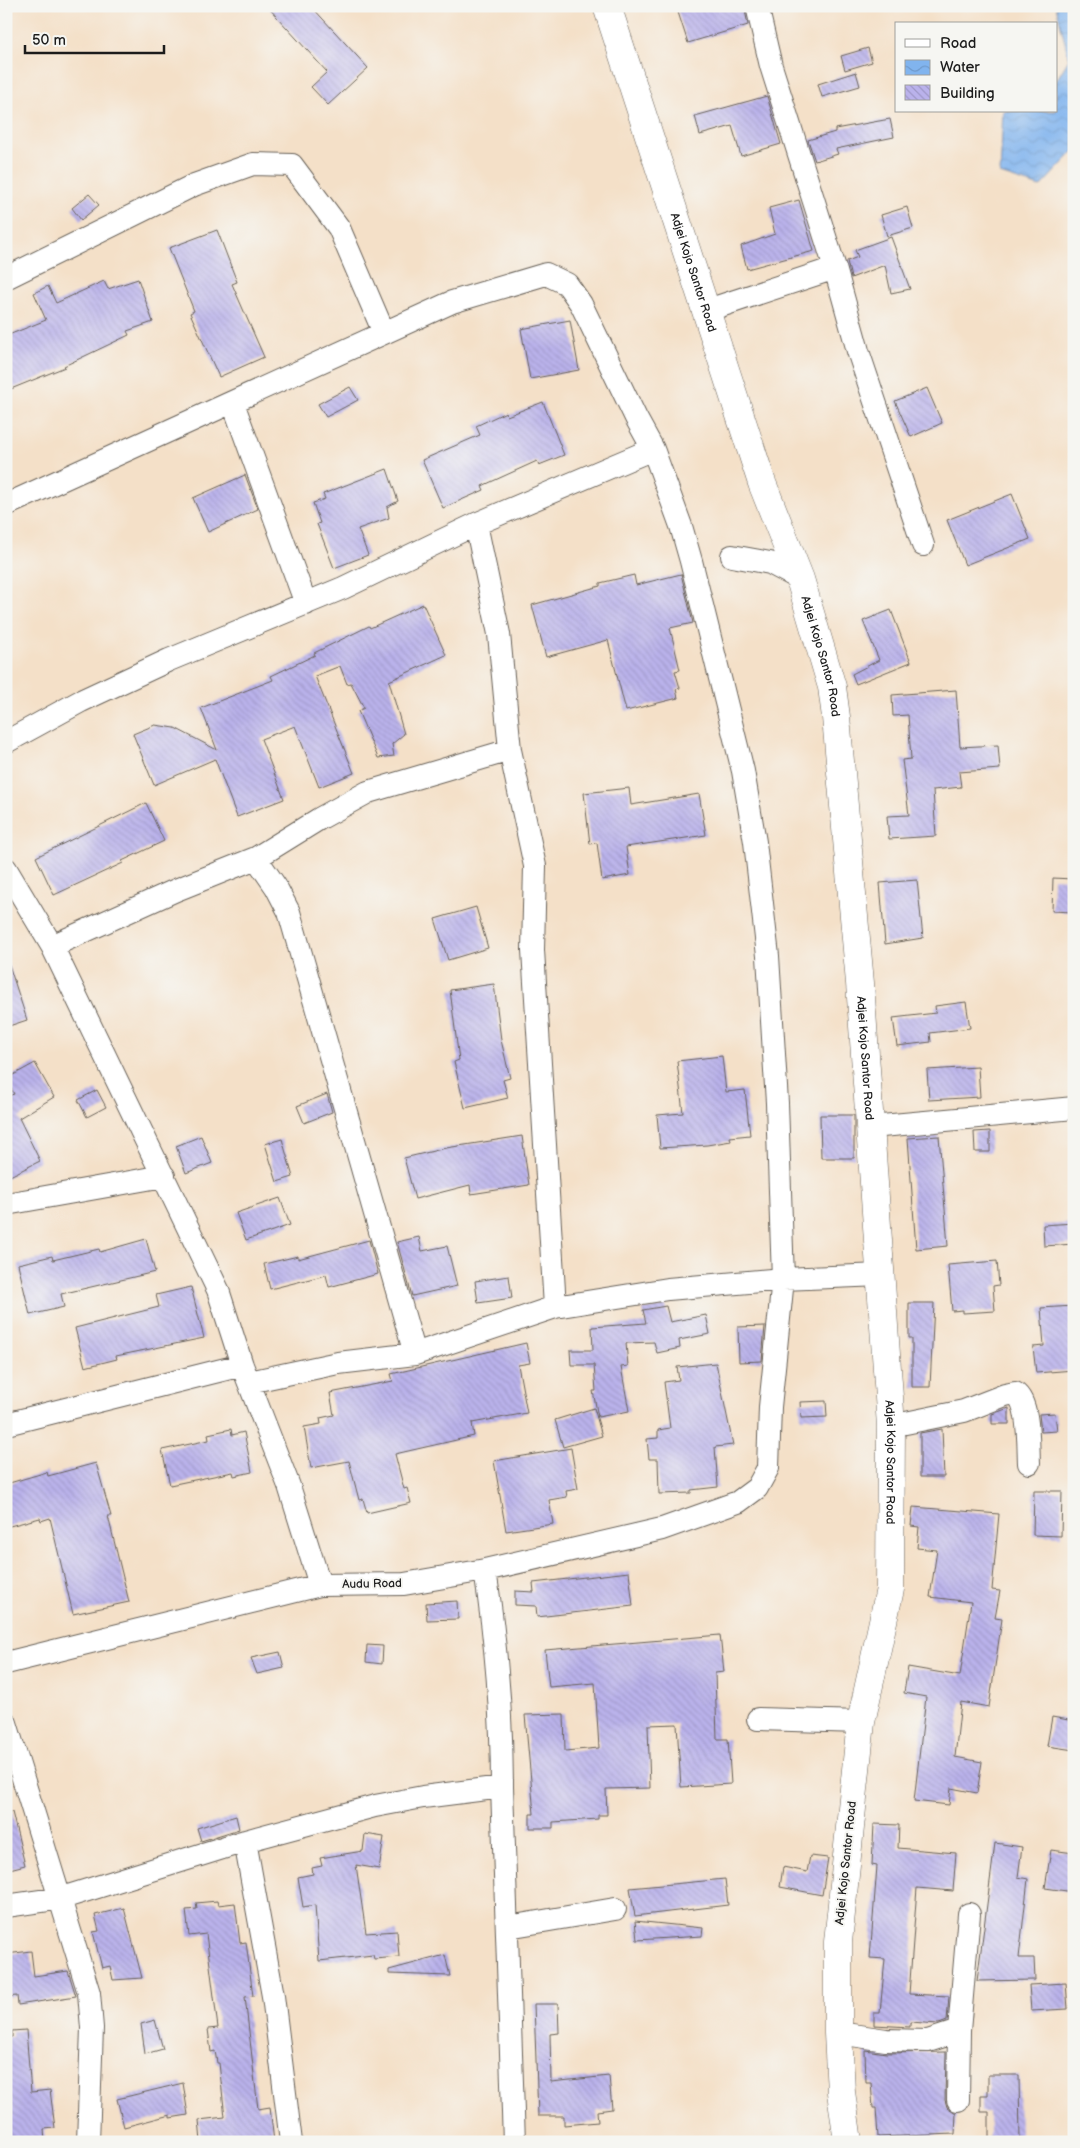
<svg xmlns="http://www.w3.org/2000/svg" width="1080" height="2148" font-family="'Balsamiq Sans',sans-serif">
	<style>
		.water { fill: url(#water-waves); stroke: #4e6885 }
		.building { fill: url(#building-back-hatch) }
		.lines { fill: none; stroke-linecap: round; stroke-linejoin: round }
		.street-casing { stroke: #686158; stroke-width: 24 }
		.secondary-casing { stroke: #686158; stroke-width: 29 }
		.street { stroke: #fff; stroke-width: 22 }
		.secondary { stroke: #fff; stroke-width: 28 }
		.labels { text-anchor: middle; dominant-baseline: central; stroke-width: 4; stroke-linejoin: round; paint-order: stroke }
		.street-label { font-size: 12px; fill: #1c1c1c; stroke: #f6f6f2 }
	</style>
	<defs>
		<pattern id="water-waves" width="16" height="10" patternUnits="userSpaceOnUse" patternTransform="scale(1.25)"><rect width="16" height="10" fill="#81b4ee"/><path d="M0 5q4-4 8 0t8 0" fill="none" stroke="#6f9acc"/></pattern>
		<pattern id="building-back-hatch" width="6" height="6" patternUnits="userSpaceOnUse" patternTransform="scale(1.25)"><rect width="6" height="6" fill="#bab2eb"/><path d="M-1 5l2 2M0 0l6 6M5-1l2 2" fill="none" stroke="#9f98c9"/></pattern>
	</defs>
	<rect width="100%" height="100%" fill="#f6f6f2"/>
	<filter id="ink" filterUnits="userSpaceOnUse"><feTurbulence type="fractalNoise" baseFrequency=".02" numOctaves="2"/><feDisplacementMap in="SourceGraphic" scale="10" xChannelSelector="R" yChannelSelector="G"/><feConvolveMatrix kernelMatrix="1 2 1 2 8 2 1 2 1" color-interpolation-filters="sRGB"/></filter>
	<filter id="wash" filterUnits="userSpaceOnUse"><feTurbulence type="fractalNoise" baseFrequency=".0096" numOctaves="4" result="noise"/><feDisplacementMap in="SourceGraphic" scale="20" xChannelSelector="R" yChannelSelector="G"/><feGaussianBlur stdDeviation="1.12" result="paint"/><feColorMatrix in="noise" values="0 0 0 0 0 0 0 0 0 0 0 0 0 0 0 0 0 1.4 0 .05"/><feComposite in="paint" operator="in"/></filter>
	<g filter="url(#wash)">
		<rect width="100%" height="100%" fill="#f4e0c8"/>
		<path class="water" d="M1056,6h18v145l-34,36 -40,-13 3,-63h53v-30l13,-22z"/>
		<g id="blocks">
			<path class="building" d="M267,6h44l57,62 -40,37 -17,-18 16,-15z
				M676,6h30v3l13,-3h25l4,19 -60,18z
				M868,48l4,14 -27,8 -4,-14z
				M856,72l4,14 -38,11 -4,-13z
				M767,96l14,48 -40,12 -9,-30 -32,9 -5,-19z
				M890,119l4,18 -58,12 2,5 -23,7 -7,-21 27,-8v-3z
				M89,194l10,11 -18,15 -9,-12z
				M799,200l15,51 -67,18 -6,-23 34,-12 -6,-26z
				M907,207l6,21 -26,8 -6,-21z
				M217,230l20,52 -5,2 32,73 -45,20 -29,-64 4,-2 -25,-63z
				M891,237l19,52 -19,4 -6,-28 -34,13 -4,-17 11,-4 -3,-7z
				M138,279l15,43 -26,9 2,4 -65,31 1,1 -59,24v-55l40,-16 -12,-27 14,-7 8,17 48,-22 4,8z
				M570,320l9,50 -49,9 -9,-50z
				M350,387l8,13 -32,17 -8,-13z
				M927,388l15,35 -31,14 -16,-36z
				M543,402l21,53 -25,10 -2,-4 -55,25 2,4 -41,18 -21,-48 58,-25 -4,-9 30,-14 1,4z
				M387,469l11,32 -11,6 2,11 -31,11 10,26 -34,13 -17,-44 3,-1 -7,-20 12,-4 -2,-5z
				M245,475l13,34 -50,23 -15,-34z
				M1012,494l18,45 -65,26 -18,-45z
				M681,574l12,49 -23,5 10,42 -5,1 5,17 -4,1 2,9 -52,13 -18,-71 -62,17 -14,-52 68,-19v-3l34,-8 2,10z
				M423,604l23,51 -57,26 15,53 -12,10 2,12 -16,2 -20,-47 6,-3 -13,-25 -4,1 -7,-18 -25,10 39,97 -35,14 -24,-61 -34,13 23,60 -47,18 -22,-58 -61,26 -21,-51 22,-9 20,3 42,22 -16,-42 72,-28 -2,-4 44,-21 -1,-2 55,-27 1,2z
				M891,610l20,52 -55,22 -4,-10 27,-14 -16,-39z
				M956,690l4,57 38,-2 2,24 -41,3 2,15 -28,3 3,46 -47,3 -2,-23 22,-1 -7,-55 9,-1 -3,-44 -15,1 -1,-21z
				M629,788l2,17 68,-11 7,41 -80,12 4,28 -28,5 -5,-37 -7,1 -6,-51z
				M146,803l18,38 -42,20 1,2 -69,32 -18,-38z
				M1053,878l19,1v33l-20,-1z
				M917,880l6,58 -38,6 -5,-61z
				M476,907l12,41 -40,12 -13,-41z
				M9,965l18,55 -21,7v-61z
				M494,984l7,56 9,38 -7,2 5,18 -43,10 -11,-46 5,-2 -9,-70z
				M966,1002l4,26 -40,5 1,9 -34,4 -4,-28 43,-5 -1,-7z
				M722,1056l4,36 19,-2 5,45 -20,2 1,4 -24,4 -47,3 -3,-33 26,-2 -6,-52z
				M35,1063l19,34 -35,21 21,43 -34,17v-85l2,3 6,-2 -8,-15z
				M978,1067l2,30 -51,3 -2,-30z
				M97,1090l9,17 -19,10 -9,-17z
				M327,1094l5,18 -28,11 -7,-17z
				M820,1115h34v43h-33z
				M990,1131v21h-15l-1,-20z
				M201,1136l11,27 -26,10 -10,-27z
				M522,1136l7,49 -58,9 -1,-9 -55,14 -11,-41 42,-10z
				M939,1136l9,110 -32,3 -8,-111z
				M282,1139l11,38 -16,5 -12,-38z
				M280,1198l10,27 -44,15 -10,-27z
				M1074,1223v21l-30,2 -1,-21z
				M419,1237l3,14 25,-5 10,40 -45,10 -15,-54z
				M146,1239l9,33 -94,22 3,13 -34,8 -12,-51 34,-8 1,4 46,-11 1,3z
				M369,1240l9,34 -49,13 -3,-12 -56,14 -6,-25 34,-8v3z
				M997,1261l2,24 -6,1 2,25 -32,2v-3l-11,1 -4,-46z
				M509,1276l3,22 -34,5 -3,-22z
				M191,1287l13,51 -88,18 1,3 -32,8 -10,-39 84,-21 -3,-12z
				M909,1303h25l-4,84h-18v-49h-3z
				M666,1306l4,16 36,-7 4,19 -31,6 1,8 -23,5 -3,-11 -28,1 2,23 -7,1 8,44 -31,6 -5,-26h3l-2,-26h-23l-1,-15h23l-1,-23 54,-4 -3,-13z
				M1074,1306v64l-38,3 -3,-26 11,-1 -3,-38z
				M765,1326l-3,35 -23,1 -1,-35z
				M526,1343l4,20 -12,2 9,48 -55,10 2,13 -79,18 9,35 3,-1 4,15 -44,10 -4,-14 -4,1 -10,-39 -38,7 -7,-41 17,-3 -1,-6 14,-3 -4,-22 63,-12 -2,-7z
				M716,1363l17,82 -18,2 3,40 -27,3v3l-32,1 -1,-35h-9l-2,-20 11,-1v-8l12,-2 -6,-46 15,-2 -2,-13z
				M826,1401l1,16 -26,1 -1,-16z
				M594,1408l8,28 -39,11 -8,-27z
				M1009,1408v16h-17v-10z
				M1055,1413l2,18 -16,1 -2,-18z
				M231,1429l1,6 12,-3 8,40 -18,4 -1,-4 -63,13 -8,-35 47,-10 -1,-6z
				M942,1429l2,48h-24v-44z
				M571,1448l7,41 -12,2 1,6 -18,3 4,24 -47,7 -12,-70z
				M96,1463l15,53h-3l21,86 -56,12 -23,-96 -9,3 -1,-3 -34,9v-43l41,-12 1,4z
				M1034,1491h28l-1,45 -28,-1z
				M913,1507l86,7 -7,76 8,1 -5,27 7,1 -13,88 -28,-5 -6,55 27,5 -5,31 -26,-5 -2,17 -35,-4 12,-104 -22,-4 4,-26 52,9 11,-74 -41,-5 7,-47 -20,-2 2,-21 -8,-1z
				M629,1572l4,34 -96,11 -1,-11 -21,-1v-14l19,1 -1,-9z
				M457,1601l1,18 -31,1 -1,-17z
				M720,1635l4,37 -9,1 2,66h11l3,45 -50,3 -4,-63 -29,1 2,63 -44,1 1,26h-9v4l-45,3v6h-23v-14h4l-9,-99 39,-1 1,37 34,-3 -4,-65 -46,4 -4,-37z
				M367,1645l16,1 -1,18 -16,-2z
				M280,1652l4,16 -27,6 -6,-16z
				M1052,1717l22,4v29l-27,-4z
				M12,1812l13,53 -19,5v-57z
				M236,1816l3,13 -38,12 -4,-13z
				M874,1824l25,1 -1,23 58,5 -3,38 -36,-3 -8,106 40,2 -2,25 -8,3 -29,-2v5l-36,-2v-12h6l5,-54 -15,-1 7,-92 -5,-1z
				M365,1834l19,3 -5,32 -23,-4 10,68 31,-2 2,26 -25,2 -1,-4 -54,6 -4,-56 -12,2 -5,-30 15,-3 -1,-6 10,-2 -2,-8 43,-7z
				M995,1843l27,4 -4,30 10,2 -9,79h15l1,22 -58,1z
				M1051,1850l23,3v39l-29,-4z
				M810,1856l18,2 -6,37 -42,-8 3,-20 24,5z
				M725,1879l3,26 -93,11 -5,-28z
				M217,1901l1,4 17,-2 5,40 6,-1 7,54 -8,1 13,112 12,-2 4,35h-73l-2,-22 26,-3 -6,-54h-2l-2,-12 -4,1 -3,-23 10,-1 -12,-94 -17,2 -3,-26 11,-1 -1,-6z
				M124,1908l18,70 -29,2 -3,-14 -8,2 -9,-36 6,-1 -4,-16z
				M635,1921l68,7 -1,8 -65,4z
				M31,1951l3,25 34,-5 8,25 -58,9 -1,-9 -11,1v-43z
				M445,1955l5,21 -61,-2v-4z
				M1066,1983l2,26 -37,2 -2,-26z
				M534,2004h24l1,29 -9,1 1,48 58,-6 3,33 -15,2 1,11 -34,3v-9h-26z
				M155,2020l8,29 -18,5 -4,-30z
				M26,2030l5,62 19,-2 5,38 -11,1 1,13h-39v-105h6v-6z
				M865,2050l21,3 60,-1 -1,48 2,7 9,6 -1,21 -77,3 -2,-29h-3l-2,-25h-5z
				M988,2075h31l1,67h-31v-30h-8v-17h7z
				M183,2083l5,32 -18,3v-3l-46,12 -7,-28z"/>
		</g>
	</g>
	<g filter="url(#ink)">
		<use href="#blocks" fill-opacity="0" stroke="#686158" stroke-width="1"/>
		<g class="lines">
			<g class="street-casing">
				<path id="street" d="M757,6l14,60 64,202 23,83 65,194
					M6,278l188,-93 59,-21 39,1 47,63 45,105
					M705,311l130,-43
					M233,403l73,201
					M6,505l446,-203 94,-28 21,10 14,20 55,114 17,31 28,77 10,35 52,210 12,71 13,114 9,147 6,176 -13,128 -2,61 -11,20 -19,14 -76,27 -177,41 -81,14 -84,1 -314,78
					M476,524l23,110 11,116 25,116 -2,84 22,357
					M732,556l38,7 30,16
					M6,742l75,-41 88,-41 174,-72 133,-64 177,-75
					M256,858l20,29 13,25 126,442
					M6,869l46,77 166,344 24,75 47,121 31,99
					M52,946l124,-56 80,-32 63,-39 49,-27 142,-42
					M871,1127l203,-19
					M6,1204l158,-28
					M249,1382l89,-19 77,-9 140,-47 113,-18 115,-10 98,-4
					M6,1424l236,-59
					M891,1426l73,-15 41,-16 10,-2c15,10 13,53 14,70
					M485,1570c11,72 17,144 17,217l12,355
					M758,1719l103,3
					M6,1723l83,270 3,35 -4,114
					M245,1841l28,155 18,146
					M6,1906l56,-8 183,-57 130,-35 48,-9 79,-10
					M508,1927l107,-18
					M838,2033l48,7 42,1 31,-10
					M958,2100l1,-69 10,-117"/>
			</g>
			<g class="secondary-casing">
				<g id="secondary">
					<path id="s1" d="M607,6l155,477 38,96 32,108 4,30 24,266 31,443 -1,163 -29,133 -23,220v91l3,59 7,50"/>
				</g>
			</g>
			<use href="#street" class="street"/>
			<use href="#secondary" class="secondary"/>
		</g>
	</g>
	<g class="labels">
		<g class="street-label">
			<text stroke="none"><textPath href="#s1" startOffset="280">Adjei Kojo Santor Road</textPath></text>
			<text stroke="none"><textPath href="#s1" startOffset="685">Adjei Kojo Santor Road</textPath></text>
			<text stroke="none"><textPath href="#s1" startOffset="1090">Adjei Kojo Santor Road</textPath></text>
			<text stroke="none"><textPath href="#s1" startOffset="1495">Adjei Kojo Santor Road</textPath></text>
			<text transform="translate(372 1584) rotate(-1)">Audu Road</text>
			<text transform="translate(846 1863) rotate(-84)">Adjei Kojo Santor Road</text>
		</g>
	</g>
	<rect width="1080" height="2148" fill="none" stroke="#f6f6f2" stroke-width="25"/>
	<rect x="895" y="22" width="162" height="90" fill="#f6f6f2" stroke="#9f9f9c"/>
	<rect x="905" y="39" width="25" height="8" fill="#ffffff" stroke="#9f9f9c"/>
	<text x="940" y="48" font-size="15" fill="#1c1c1c">Road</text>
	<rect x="905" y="60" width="25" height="15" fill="url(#water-waves)" stroke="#9f9f9c"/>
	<text x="940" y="72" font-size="15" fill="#1c1c1c">Water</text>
	<rect x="905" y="85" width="25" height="15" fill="url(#building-back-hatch)" stroke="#9f9f9c"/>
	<text x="940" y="98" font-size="15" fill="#1c1c1c">Building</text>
	<path d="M25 45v8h139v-8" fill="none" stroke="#1c1c1c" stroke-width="2.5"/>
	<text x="32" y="45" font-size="15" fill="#1c1c1c" stroke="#f6f6f2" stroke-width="4" paint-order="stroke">50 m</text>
</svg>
